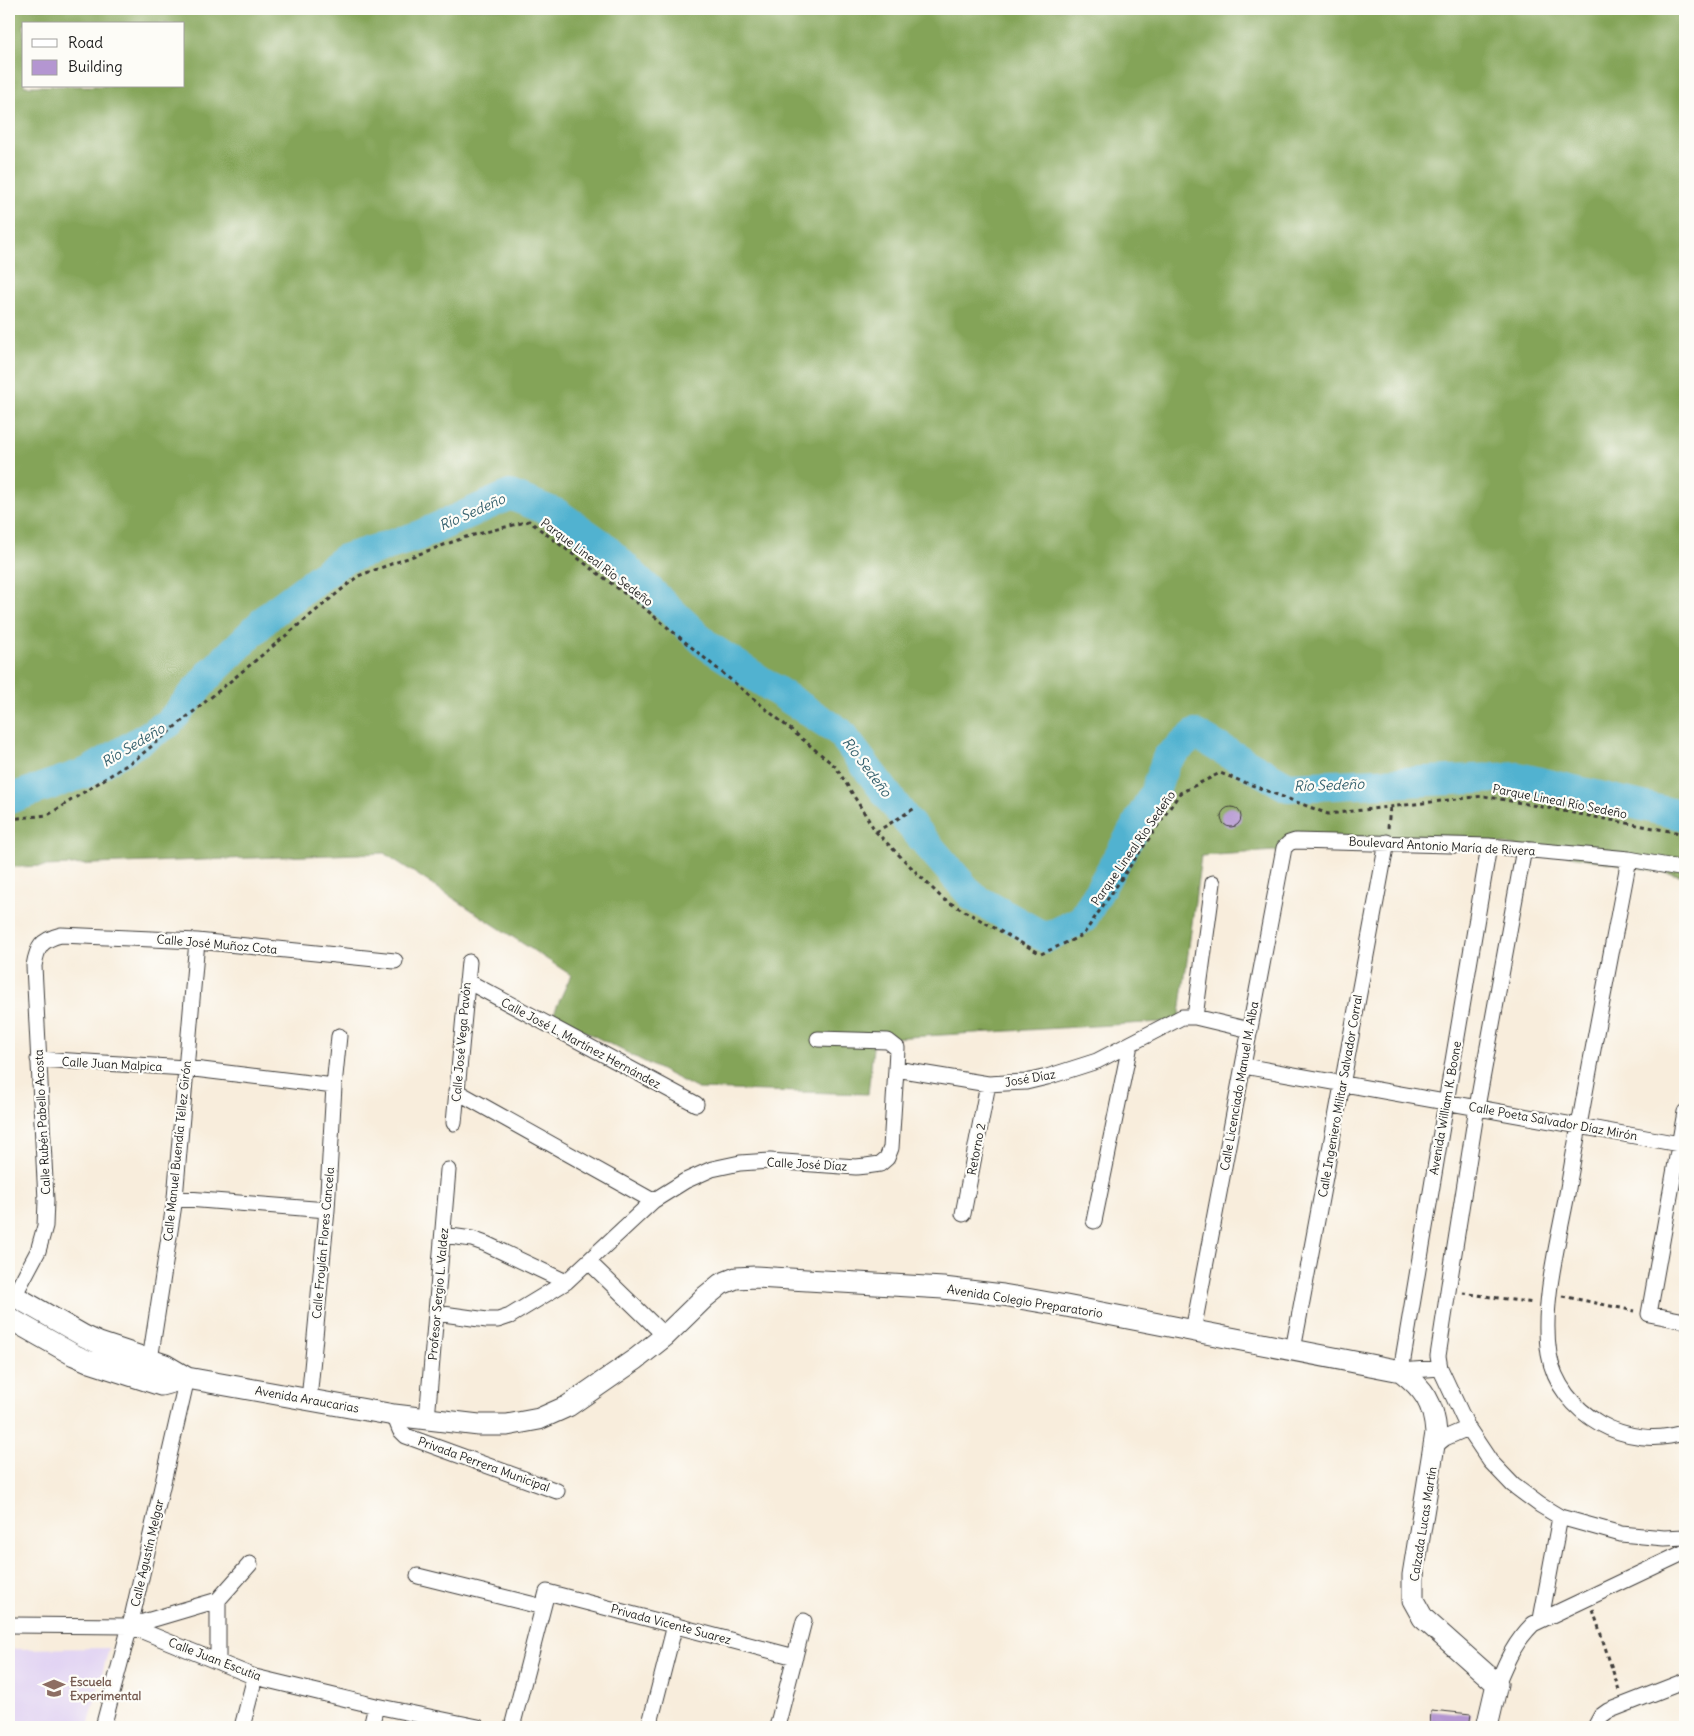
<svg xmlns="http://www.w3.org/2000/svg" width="1694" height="1736" font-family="Delius,sans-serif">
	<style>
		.built { fill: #e2d4f3 }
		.forest { fill: #84a458; stroke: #50603a; fill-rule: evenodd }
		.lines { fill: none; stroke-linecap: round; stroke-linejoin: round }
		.river { stroke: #51b2d0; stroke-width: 30 }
		.building { fill: #b496d1 }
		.street-casing { stroke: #3d3b39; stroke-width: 17 }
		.secondary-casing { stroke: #3d3b39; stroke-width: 23 }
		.path { stroke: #3d3b39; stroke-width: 3; stroke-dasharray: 4 4; stroke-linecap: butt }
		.street { stroke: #fff; stroke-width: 15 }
		.secondary { stroke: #fff; stroke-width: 21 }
		.labels { text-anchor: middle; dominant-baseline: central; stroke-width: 4.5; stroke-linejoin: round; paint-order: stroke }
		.street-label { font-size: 12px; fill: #1c1c1c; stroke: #fdfcf7 }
		.education-label { font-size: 12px; font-weight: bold; fill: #785e54; stroke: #fdfcf7; text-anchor: start }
		.water-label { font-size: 14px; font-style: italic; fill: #34606d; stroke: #fdfcf7 }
	</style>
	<rect width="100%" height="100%" fill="#fdfcf7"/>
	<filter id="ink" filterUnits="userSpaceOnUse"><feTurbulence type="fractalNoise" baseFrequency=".02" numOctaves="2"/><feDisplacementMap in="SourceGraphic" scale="10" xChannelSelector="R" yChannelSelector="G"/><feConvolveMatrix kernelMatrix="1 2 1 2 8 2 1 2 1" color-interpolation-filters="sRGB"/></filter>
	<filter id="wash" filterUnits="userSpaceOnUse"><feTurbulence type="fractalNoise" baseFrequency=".0096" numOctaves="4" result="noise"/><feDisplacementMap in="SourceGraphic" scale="20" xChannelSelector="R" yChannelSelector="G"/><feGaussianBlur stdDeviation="1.12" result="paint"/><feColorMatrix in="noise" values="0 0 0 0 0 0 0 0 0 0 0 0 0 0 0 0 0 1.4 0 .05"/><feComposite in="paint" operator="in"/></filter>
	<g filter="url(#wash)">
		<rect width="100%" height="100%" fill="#f8eddc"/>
		<path class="built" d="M109,1648l-21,79h-79v-78z"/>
		<path class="forest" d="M9,9h1676v867l-216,-38 -268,18 -22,165 -305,18 -6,55 -170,-5 -145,-74 18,-40 -187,-122 -366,14 -9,-1zM24,24h160v62h-160z"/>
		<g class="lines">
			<path class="river" d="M9,799l79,-27 81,-49 39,-47 63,-62 73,-55 74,-23 92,-41 48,19 43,30 107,102 132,86 67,89 66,76 73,41 37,-19 71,-125 13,-36 28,-24 93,53 231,-10 166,39"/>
		</g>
		<g id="blocks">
			<path class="building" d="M1221 817a10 10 0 1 1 20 0a10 10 0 1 1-20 0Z
				M1431,1710l40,4 -2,13h-39z"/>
		</g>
	</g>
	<g filter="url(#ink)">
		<use href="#blocks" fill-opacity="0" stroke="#3d3b39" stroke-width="1"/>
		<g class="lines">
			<g class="street-casing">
				<path id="street" d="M1524,849l-47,258 -29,184 -10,65 2,12 28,60 22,33 23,24 27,20 20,12 61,17 43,4 21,-1
					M1629,859c-21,112 -43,223 -62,335 -9,49 -26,112 -18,160 10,61 80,98 136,78
					M467,981l229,123
					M1195,1017l18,-134
					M818,1039l70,2 9,7 -1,21
					M38,1059l148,9 148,18
					M1244,1066l441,79
					M456,1091l197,110
					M1685,1112l-36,202 36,7
					M454,1123l15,-161
					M175,1198l152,12
					M963,1214l25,-130
					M1094,1221l36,-176
					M443,1235l29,4 14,5 80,38
					M589,1262l76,74
					M14,1296l24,-45 7,-25 1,-26 -12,-234c3,-19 7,-26 27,-31l136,6 198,20
					M436,1313l51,7h11l12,-4 56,-34 87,-81 32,-20 27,-12 28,-6 30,-2 86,6 10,-1 14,-2 7,-6 4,-10 5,-79 92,15 38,-2 21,-5 50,-16 85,-44h13l55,13
					M1193,1331l91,-483 5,-5 6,-2 194,5 140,13 56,10
					M1293,1350l94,-508
					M150,1360l25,-162 22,-257
					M1440,1368l-39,3 88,-525
					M309,1400l18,-190 7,-124 5,-50
					M394,1415l6,15 6,6 151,55
					M427,1419l21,-249
					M1435,1446l10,-8 23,-10
					M418,1576l125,31
					M218,1600v62
					M1541,1619l19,-102
					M9,1625l121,1 125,51 121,29 102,21
					M130,1626l88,-26 32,-36
					M1497,1684c10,-24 17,-41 36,-60l152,-72
					M103,1727l27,-101 57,-248
					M242,1727l13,-50
					M371,1727l5,-21
					M512,1727l35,-135 248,65
					M649,1727l26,-102
					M777,1727l27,-106
					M1595,1727l6,-11 7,-5 77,-30"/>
			</g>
			<g class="secondary-casing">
				<path id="secondary" d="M9,1293l75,43 15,7 66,22 22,13 207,37 85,10h28l32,-6 29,-13 68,-47 29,-23 40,-39 16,-13 15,-6 19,-1 188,11 60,7 63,11 335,65c23,18 33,32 35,62l-23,142v25l10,18 74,66 -10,43
					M9,1318l65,37 16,7 71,23 26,-7"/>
			</g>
			<path class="path" d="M9,819l39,-4 88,-56 222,-183 108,-39 63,-16 120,91 187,155 40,65 67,67 98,55 42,-19 97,-142 40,-20 108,41 156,-18 201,38
				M1388,828l2,-21
				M876,832l39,-24
				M1463,1293l71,10
				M1562,1296l73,15
				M1593,1610l26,80"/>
			<use href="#street" class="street"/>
			<use href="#secondary" class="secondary"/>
		</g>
	</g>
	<defs>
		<g id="school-bare" transform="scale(1.725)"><path d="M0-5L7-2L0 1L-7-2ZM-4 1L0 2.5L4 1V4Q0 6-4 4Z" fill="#8d6e63" stroke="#fdfcf7" stroke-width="2.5" paint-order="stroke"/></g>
	</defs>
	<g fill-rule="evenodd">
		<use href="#school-bare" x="54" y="1688"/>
	</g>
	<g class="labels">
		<g class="street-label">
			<text transform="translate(597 562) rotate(37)">Parque Lineal Río Sedeño</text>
			<text transform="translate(1560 801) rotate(11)">Parque Lineal Río Sedeño</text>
			<text transform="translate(1442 846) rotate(3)">Boulevard Antonio María de Rivera</text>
			<text transform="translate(1133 848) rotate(-55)">Parque Lineal Río Sedeño</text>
			<text transform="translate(217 944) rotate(5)">Calle José Muñoz Cota</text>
			<text transform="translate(461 1042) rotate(-85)">Calle José Vega Pavón</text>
			<text transform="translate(581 1043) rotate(28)">Calle José L. Martínez Hernández</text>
			<text transform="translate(112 1064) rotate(3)">Calle Juan Malpica</text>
			<text transform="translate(1030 1078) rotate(-10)">José Díaz</text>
			<text transform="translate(1239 1086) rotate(-80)">Calle Licenciado Manuel M. Alba</text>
			<text transform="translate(1340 1096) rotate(-80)">Calle Ingeniero Militar Salvador Corral</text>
			<text transform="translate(1445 1108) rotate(-80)">Avenida William K. Boone</text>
			<text transform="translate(1553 1121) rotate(10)">Calle Poeta Salvador Díaz Mirón</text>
			<text transform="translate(42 1122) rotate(-93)">Calle Rubén Pabello Acosta</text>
			<text transform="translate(976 1149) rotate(-79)">Retorno 2</text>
			<text transform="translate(177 1151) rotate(-84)">Calle Manuel Buendía Téllez Girón</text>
			<text transform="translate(807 1164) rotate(3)">Calle José Díaz</text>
			<text transform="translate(323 1243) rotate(-85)">Calle Froylán Flores Cancela</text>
			<text transform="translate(438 1294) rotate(-85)">Profesor Sergio L. Valdez</text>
			<text transform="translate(1025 1301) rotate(9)">Avenida Colegio Preparatorio</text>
			<text transform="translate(307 1399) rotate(10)">Avenida Araucarias</text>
			<text transform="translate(484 1464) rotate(20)">Privada Perrera Municipal</text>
			<text transform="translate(1423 1524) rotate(-81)">Calzada Lucas Martín</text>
			<text transform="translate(147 1553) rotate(-77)">Calle Agustín Melgar</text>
			<text transform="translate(671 1624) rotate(15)">Privada Vicente Suarez</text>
			<text transform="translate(215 1659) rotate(21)">Calle Juan Escutia</text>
		</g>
		<g class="education-label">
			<text x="70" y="1681">Escuela<tspan x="70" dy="14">Experimental</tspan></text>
		</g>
		<g class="water-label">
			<text transform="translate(472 512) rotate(-24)">Río Sedeño</text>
			<text transform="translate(133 745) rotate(-31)">Río Sedeño</text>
			<text transform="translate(867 767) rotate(53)">Río Sedeño</text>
			<text transform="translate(1329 785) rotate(-2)">Río Sedeño</text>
		</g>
	</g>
	<rect width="1694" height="1736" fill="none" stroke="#fdfcf7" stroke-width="30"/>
	<rect x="22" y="22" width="162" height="65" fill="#fdfcf7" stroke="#a3a29f"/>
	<rect x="32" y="39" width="25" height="8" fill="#ffffff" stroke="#a3a29f"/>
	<text x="68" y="48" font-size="15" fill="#1c1c1c">Road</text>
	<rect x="32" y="60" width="25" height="15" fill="#b496d1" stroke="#a3a29f"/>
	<text x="68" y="72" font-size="15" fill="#1c1c1c">Building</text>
</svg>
